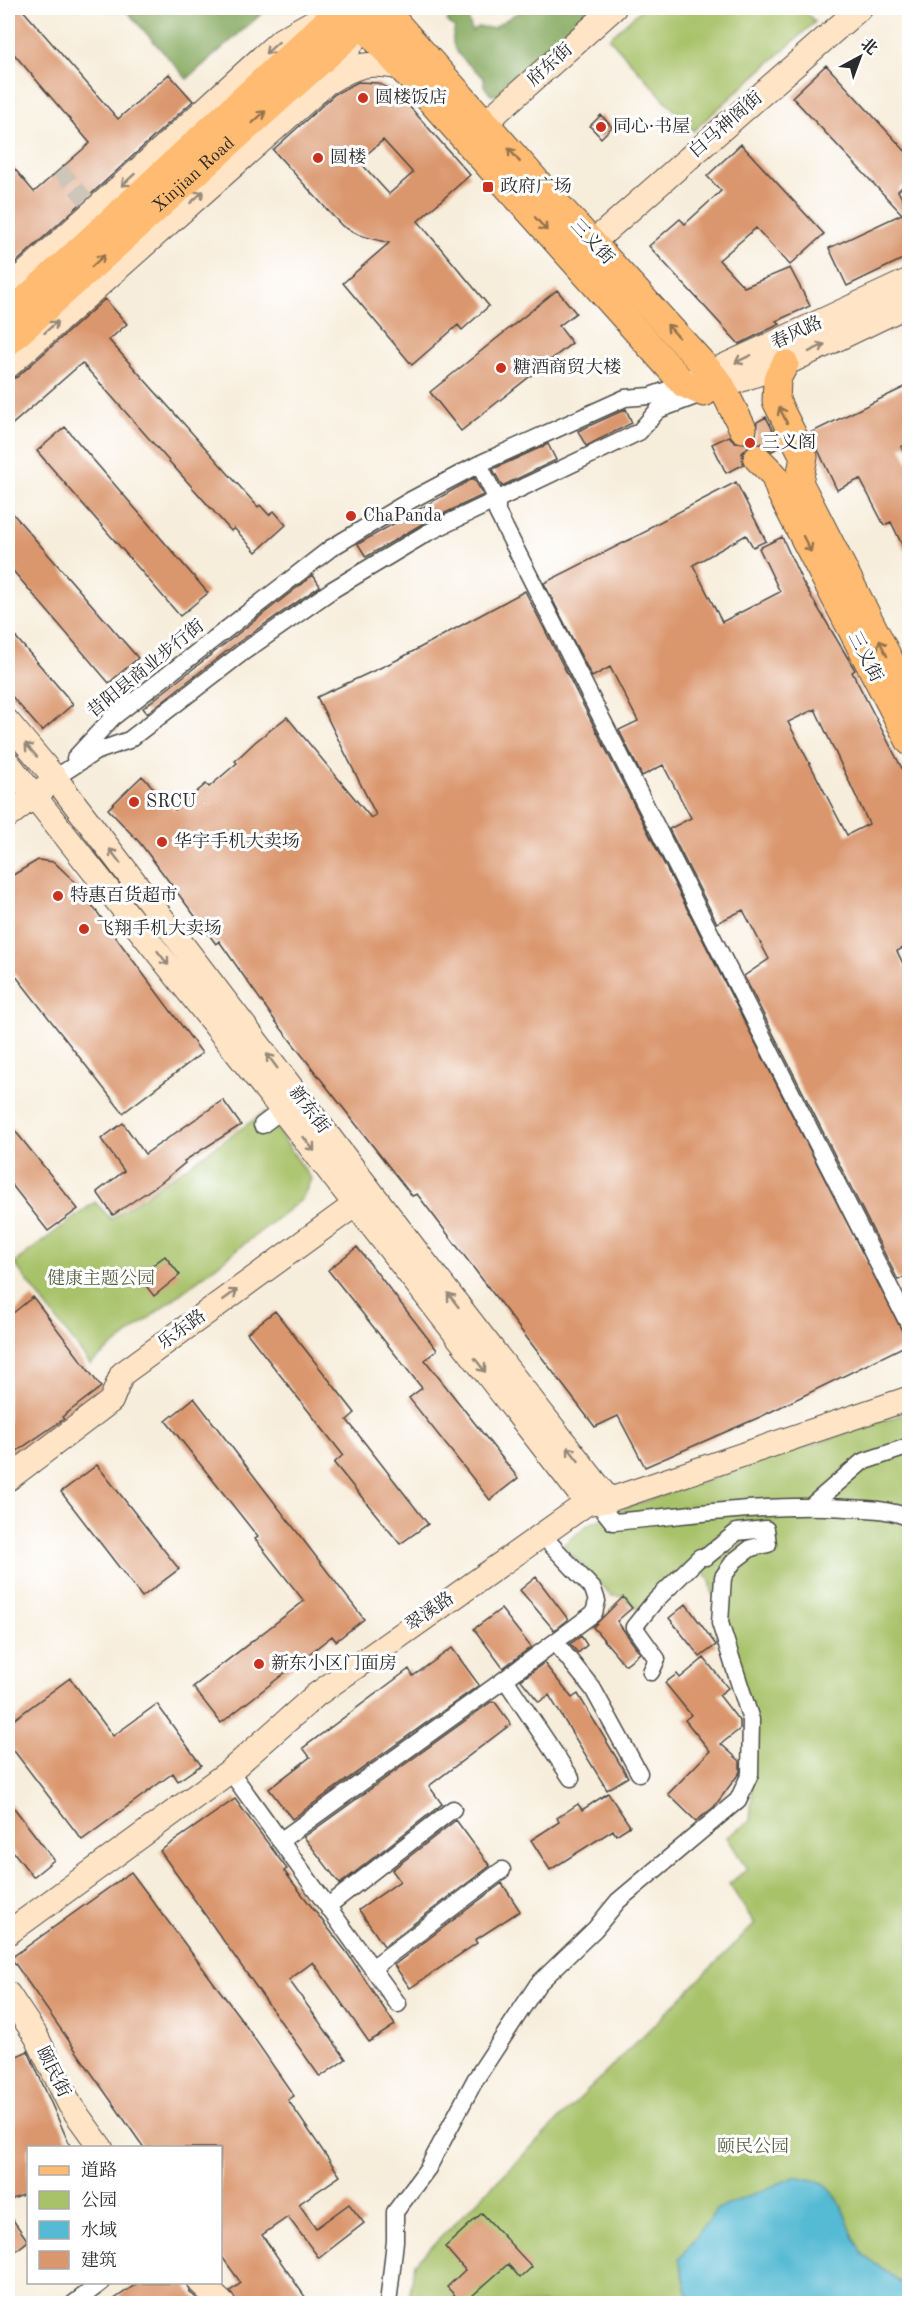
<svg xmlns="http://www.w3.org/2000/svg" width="917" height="2311" font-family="'Old Standard TT','Noto Serif SC',serif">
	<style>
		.green { fill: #a7c269; stroke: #69764a; stroke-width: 1.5 }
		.forest { fill: #85a85d; stroke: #586a44; stroke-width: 1.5 }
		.water { fill: #55bad3; stroke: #40727f; stroke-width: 1.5 }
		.building { fill: #da966d; fill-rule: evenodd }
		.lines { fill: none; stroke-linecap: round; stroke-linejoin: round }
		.street-tunnel { stroke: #cec6b8; stroke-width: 16; stroke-dasharray: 16 8; stroke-linecap: butt }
		.street-casing { stroke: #4a4845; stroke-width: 19 }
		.secondary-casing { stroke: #4a4845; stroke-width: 26 }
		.primary-casing { stroke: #4a4845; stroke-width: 29 }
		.street { stroke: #fff; stroke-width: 16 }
		.secondary { stroke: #ffe4c6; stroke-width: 24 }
		.primary { stroke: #febb71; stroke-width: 27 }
		.oneway { stroke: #958878 }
		.oneway2 { stroke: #94734e }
		.poi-dot { fill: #c8321e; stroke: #fff; stroke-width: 2 }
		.labels { text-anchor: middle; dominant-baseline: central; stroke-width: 6; stroke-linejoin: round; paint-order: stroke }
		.street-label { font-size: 18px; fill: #2b2b2b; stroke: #fff }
		.poi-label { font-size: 18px; fill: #2b2b2b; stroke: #fff; text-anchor: start }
		.park-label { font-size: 18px; fill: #566041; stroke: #fff }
	</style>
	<rect width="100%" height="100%" fill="#fff"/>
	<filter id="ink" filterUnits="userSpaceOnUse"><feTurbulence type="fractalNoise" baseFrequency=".0167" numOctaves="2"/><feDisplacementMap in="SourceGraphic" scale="12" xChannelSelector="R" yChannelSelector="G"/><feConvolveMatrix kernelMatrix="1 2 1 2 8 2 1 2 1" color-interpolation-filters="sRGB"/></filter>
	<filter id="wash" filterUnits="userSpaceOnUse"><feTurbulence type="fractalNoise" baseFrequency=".008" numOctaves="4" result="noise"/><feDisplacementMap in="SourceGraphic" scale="24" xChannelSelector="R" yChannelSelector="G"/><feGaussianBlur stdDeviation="1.35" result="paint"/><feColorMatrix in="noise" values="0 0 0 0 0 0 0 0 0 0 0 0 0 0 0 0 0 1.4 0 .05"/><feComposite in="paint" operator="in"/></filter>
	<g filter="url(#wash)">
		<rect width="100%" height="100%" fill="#f7eddb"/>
		<path class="green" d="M643,8h159l13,14 -122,109 -84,-93z
			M265,1112l46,67 -9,20 -212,165 -76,-101 81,-61 16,17z
			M909,1412v891l-501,1 7,-41 340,-339 -26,-40 18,-15 -20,-32 23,-16 2,-25 -5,-74 -21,-70 -16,-71 -17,-22 -54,51 -16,-14h-11l-49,-51 25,-20 34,-16z"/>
		<path class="forest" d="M124,8h144l-81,71z
			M525,8h66l-4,4 7,7 -20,13 -7,-2 -6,5 1,8 -22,18h-9l1,10 -13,11 -14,-2v15h-14l-7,-9v-8c-15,-15 -39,-26 -29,-50l-8,-7 4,-5 17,2 4,13 6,-4 15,1z"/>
		<path class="water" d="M797,2176c8,3 21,4 28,8 20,14 24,53 38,70 15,16 47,24 46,49l-211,1 -10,-9 -9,-36 38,-50z"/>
		<g id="blocks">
			<path class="building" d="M8,8h13l97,111 51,-45 24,27 -185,169v-109l26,31 56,-49 -82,-96z
				M826,65l83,90v25l-11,11 11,20v45l-62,30 -18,-38 73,-34 -110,-117z
				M358,82l20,1 24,12 9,9 -2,2 61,69 -52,46 71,85 -27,24 -4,-5 -46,40 -69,-82 46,-40 -30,-8 -17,-9 -69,-76 62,-56zM383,140l30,33 -24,21 -30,-33z
				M601,115l11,12 -11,11 -11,-12z
				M741,144l83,90 -34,31 -34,-37 -37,32 25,27 46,-19 20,38 -34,15 4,3 -41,20 -90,-98 31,-27 5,5 36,-33 -14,-15z
				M557,290l19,23 -17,13 13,17 -111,88 -31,-39z
				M105,299l22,25 -18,16 149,167 2,-2 9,10 5,-4 12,14 -30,27 -22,-24 -3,3 -149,-168 -74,65v-48l9,-3z
				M909,385v58l-8,4 8,17v95l-18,-37 -7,3 -24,-46 -23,11 -27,-57z
				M626,409l6,14 -46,23 -8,-15z
				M766,417l15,29 -9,5 -10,-8h-10l-10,10 1,12 -17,8 -14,-29 17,-8 6,6 14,1 7,-6 1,-15z
				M65,427l143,166 -28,23 -143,-165z
				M548,444l8,16 -54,26 -9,-17z
				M474,478l9,17 -61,29 -56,33 -8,-13z
				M736,482l30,59 -13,6 -7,-12 -53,30 29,57 58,-30 -21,-44 23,-11 21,46 52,87 -3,2 57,110v163l-12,6 12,25v299l-11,5 -154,-304 25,-17 -26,-49 -26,13 -48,-94 22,-11 -28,-53 -21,11 -23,-46 19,-9 -28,-54 -18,10 -48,-94 105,-53 -1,-2zM815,709l54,115 -22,11 -59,-113z
				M8,508l130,150 -29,25 -101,-118z
				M313,575l7,11 -84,58 -89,69 -4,-5z
				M525,591l384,753 -149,73 -115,50 -27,-51 -23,11 -178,-233 -5,2 -136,-174 -57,-81 -3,3 -76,-101 -32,-34 34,-33 33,34 31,-26 3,3 28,-24 -2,-2 20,-19 32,-25 84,101 5,-3 -59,-118 80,-37z
				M8,628l65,76 -31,27 -34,-39z
				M38,860l16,2 20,19 128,172 -79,60 -115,-147v-88z
				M223,1100l18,25 -57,36 1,2 -22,18 -50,34 -16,-23 27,-21 -23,-32 22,-16 22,31z
				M8,1122l70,87 -30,22 -40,-51z
				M357,1247l80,103 -12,10 93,118 -28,22 -81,-102 13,-10 -94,-118z
				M165,1256l15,19 -26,21 -16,-20z
				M33,1297l68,90 -39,30 2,2 -56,38v-140z
				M275,1311l80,102 -8,7 81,104 -28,20 -66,-81 9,-8 -96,-122z
				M194,1398l170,221 -28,22 -4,-5 -111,87 -28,-36 111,-86 -49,-62 3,-2 -92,-116z
				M97,1465l82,104 -37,28 -81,-105z
				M536,1577l32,42 -14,11 -34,-40z
				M623,1597l9,11 -15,13 23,32 -15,12 -32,-38z
				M686,1604l30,41 -16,12 -31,-39z
				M501,1609l30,38 -28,21 -29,-39z
				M581,1636l6,9 -9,8 -8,-9z
				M452,1648l27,37 -187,134 -23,-30 41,-32 -7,-9 106,-79 4,7z
				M704,1658l24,30 -9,7 21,27v7l-19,15 19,17v11l-26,35 -18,14 -28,-27 42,-43 -25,-31 6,-5 -26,-32 12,-9 3,4z
				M544,1663l28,35 6,-4 50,83 -21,13 -58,-95 -10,7 -18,-22z
				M70,1678l43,58 44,-32 44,61 -23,16 -5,-8 -91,67 -74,-97v-19z
				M491,1702h4l16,22 -82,62 13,18 -102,80 -36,-47z
				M608,1793l22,33 -14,9 -3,-5 -63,40 -19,-30 28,-18 -2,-4 21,-14 4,6z
				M235,1799l52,70 -3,2 64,83 47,71 -26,17 -56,-80 -24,18 57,79 -26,18 -160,-226z
				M8,1800l46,60 -21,17 -25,-32z
				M456,1820l34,46 -106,80 -25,-36 41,-29 -8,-11z
				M131,1872l110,147 53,77 -6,4 52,76 -41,28 17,24 33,-24 15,19 -45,35 -31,-41 -26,18 48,69h-73l-7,-13 11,-8 -21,-29v-106h-76l-133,-190z
				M502,1883l18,28 -45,29 2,3 -67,45 -16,-23z
				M28,2051l43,97h-43v45l-20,8v-141z
				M8,2213l20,28 -20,16z
				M482,2213l50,54 -12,11 -12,-14 -45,40 -16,-17 18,-17 -20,-23z
				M138,2283h48l4,9 12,12h-95z"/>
		</g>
	</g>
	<g filter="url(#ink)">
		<use href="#blocks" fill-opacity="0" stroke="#4a4845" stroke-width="1.5"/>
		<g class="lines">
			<path class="street-tunnel" d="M60,170l27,31"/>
			<g class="street-casing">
				<path id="street" d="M479,464l18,36v12c136,273 277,542 413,815
					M75,758l37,-40 219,-170 80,-48 68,-36 146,-66 25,-2 34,-12
					M55,778l40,-26 34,-12 113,-87 90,-63 95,-57 212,-101 19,-22 46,-17
					M262,1125l20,-15
					M597,1502l16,20c78,-7 155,-19 234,-14 22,1 42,1 63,10
					M811,1506l51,-44 48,-16
					M541,1534l52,55 4,12 -3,12 -89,66 66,99
					M555,1642l38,47 46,84
					M230,1771l168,233
					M280,1841l225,-162
					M328,1906l125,-97
					M372,1968l130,-98
					M73,2304l29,-22
					M388,2304l7,-63v-29l33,-44 47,-88 63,-96 57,-55 23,-28 120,-101 12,-26 1,-54 -31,-97 3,-46 11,-16 17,-13 17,-4 -2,-15 -29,3 -31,25h-6l-46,45 -20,25 23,32 -6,13"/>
			</g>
			<g class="secondary-casing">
				<path id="secondary" d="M328,82c29,-18 41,-21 75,-14
					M486,122l128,-114
					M592,243l268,-235
					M8,289l273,-249 46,-26
					M8,366l316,-281 8,-8 25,-43
					M694,380l216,-100
					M704,393l81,-29 125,-60
					M8,722l47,56 368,482 186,240
					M8,763l274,347 305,393
					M8,816l39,-30
					M8,1479l103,-78 11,-27 245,-178
					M8,1933l222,-162 86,-76 271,-192 22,-3 301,-102
					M8,1994l28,42 34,69 31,43
					M200,2282l23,22"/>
			</g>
			<g class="primary-casing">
				<g id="primary">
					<path d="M348,8l336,376 20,9"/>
					<path d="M383,8l172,194 157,172 10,13 21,42"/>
					<path d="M8,316l334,-308"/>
					<path id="s1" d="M8,342l367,-330"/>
					<path d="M785,364l-8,15 -1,22 28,56 -5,25 111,218"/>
					<path d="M757,458l17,17 6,17 130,250"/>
				</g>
			</g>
			<use href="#street" class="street"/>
			<use href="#secondary" class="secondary"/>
			<use href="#primary" class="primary"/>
		</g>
		<defs><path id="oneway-shaft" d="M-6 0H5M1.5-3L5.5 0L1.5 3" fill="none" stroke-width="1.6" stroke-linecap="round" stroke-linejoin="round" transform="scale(1.5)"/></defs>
		<g class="oneway">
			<use href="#oneway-shaft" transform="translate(272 48) rotate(138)"/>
			<use href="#oneway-shaft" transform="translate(128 180) rotate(138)"/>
			<use href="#oneway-shaft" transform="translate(197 197) rotate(-42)"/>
			<use href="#oneway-shaft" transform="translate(51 327) rotate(-42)"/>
			<use href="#oneway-shaft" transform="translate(817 348) rotate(-26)"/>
			<use href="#oneway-shaft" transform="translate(743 359) rotate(155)"/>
			<use href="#oneway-shaft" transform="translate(31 750) rotate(-131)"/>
			<use href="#oneway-shaft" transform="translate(115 856) rotate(-127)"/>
			<use href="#oneway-shaft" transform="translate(163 958) rotate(52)"/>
			<use href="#oneway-shaft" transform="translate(272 1061) rotate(-127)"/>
			<use href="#oneway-shaft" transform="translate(309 1144) rotate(52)"/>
			<use href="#oneway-shaft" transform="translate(230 1295) rotate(-36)"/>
			<use href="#oneway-shaft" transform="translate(453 1300) rotate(-128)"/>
			<use href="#oneway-shaft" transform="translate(480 1365) rotate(52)"/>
			<use href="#oneway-shaft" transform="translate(573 1454) rotate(-128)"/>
		</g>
		<g class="oneway2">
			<use href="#oneway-shaft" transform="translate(259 117) rotate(-42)"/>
			<use href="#oneway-shaft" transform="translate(514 155) rotate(-130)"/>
			<use href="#oneway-shaft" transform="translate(541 224) rotate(48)"/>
			<use href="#oneway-shaft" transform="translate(98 261) rotate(-42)"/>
			<use href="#oneway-shaft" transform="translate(673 331) rotate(-132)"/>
			<use href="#oneway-shaft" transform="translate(783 415) rotate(-116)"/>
			<use href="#oneway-shaft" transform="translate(807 544) rotate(63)"/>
			<use href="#oneway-shaft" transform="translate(883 648) rotate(-117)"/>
		</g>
	</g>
	<g class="poi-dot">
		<circle cx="363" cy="98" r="6"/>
		<circle cx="601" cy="127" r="6"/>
		<circle cx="318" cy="158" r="6"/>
		<rect x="482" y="181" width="12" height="12" rx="3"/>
		<circle cx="501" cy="368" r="6"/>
		<circle cx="750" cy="443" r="6"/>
		<circle cx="351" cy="516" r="6"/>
		<circle cx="134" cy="802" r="6"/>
		<circle cx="162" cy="842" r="6"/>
		<circle cx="58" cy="896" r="6"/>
		<circle cx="84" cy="929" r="6"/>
		<circle cx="259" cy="1664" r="6"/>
	</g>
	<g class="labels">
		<g class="street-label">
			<text transform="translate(550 65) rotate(-42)">府东街</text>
			<text transform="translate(726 125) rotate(-41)">白马神阁街</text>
			<text stroke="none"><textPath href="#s1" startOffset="250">Xinjian Road</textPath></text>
			<text transform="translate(592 242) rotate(47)">三义街</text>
			<text transform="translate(797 333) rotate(-25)">春风路</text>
			<text transform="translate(865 657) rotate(63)">三义街</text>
			<text transform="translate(146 669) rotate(-39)">昔阳县商业步行街</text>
			<text transform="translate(309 1110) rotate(53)">新东街</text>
			<text transform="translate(182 1330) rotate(-36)">乐东路</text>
			<text transform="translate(430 1612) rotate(-35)">翠溪路</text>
			<text transform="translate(53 2072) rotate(64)">颐民街</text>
		</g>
		<g class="poi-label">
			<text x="375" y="98">圆楼饭店</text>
			<text x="613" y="127">同心·书屋</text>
			<text x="330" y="158">圆楼</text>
			<text x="500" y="187">政府广场</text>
			<text x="513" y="368">糖酒商贸大楼</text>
			<text x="762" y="443">三义阁</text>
			<text x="363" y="516">ChaPanda</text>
			<text x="146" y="802">SRCU</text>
			<text x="174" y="842">华宇手机大卖场</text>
			<text x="70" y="896">特惠百货超市</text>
			<text x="96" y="929">飞翔手机大卖场</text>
			<text x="271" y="1664">新东小区门面房</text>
		</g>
		<g class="park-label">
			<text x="101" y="1279">健康主题公园</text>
			<text x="753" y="2147">颐民公园</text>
		</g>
	</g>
	<rect width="917" height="2311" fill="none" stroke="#fff" stroke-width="30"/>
	<rect x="27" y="2146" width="195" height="138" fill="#ffffff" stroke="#aaaaaa" stroke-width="1.5"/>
	<rect x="39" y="2166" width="30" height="9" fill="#febb71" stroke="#aaaaaa" stroke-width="1.5"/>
	<text x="81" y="2176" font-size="18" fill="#2b2b2b">道路</text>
	<rect x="39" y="2191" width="30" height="18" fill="#a7c269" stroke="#aaaaaa" stroke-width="1.5"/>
	<text x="81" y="2206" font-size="18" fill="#2b2b2b">公园</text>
	<rect x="39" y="2221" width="30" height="18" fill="#55bad3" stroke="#aaaaaa" stroke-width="1.5"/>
	<text x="81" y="2236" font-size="18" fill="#2b2b2b">水域</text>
	<rect x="39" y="2251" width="30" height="18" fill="#da966d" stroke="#aaaaaa" stroke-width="1.5"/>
	<text x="81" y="2266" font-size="18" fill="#2b2b2b">建筑</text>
	<g transform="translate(860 57) rotate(41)" stroke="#ffffff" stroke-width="4.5" paint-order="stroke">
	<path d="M0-4.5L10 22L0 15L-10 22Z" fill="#2b2b2b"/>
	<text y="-9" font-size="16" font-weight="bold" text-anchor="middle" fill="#2b2b2b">北</text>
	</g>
</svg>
